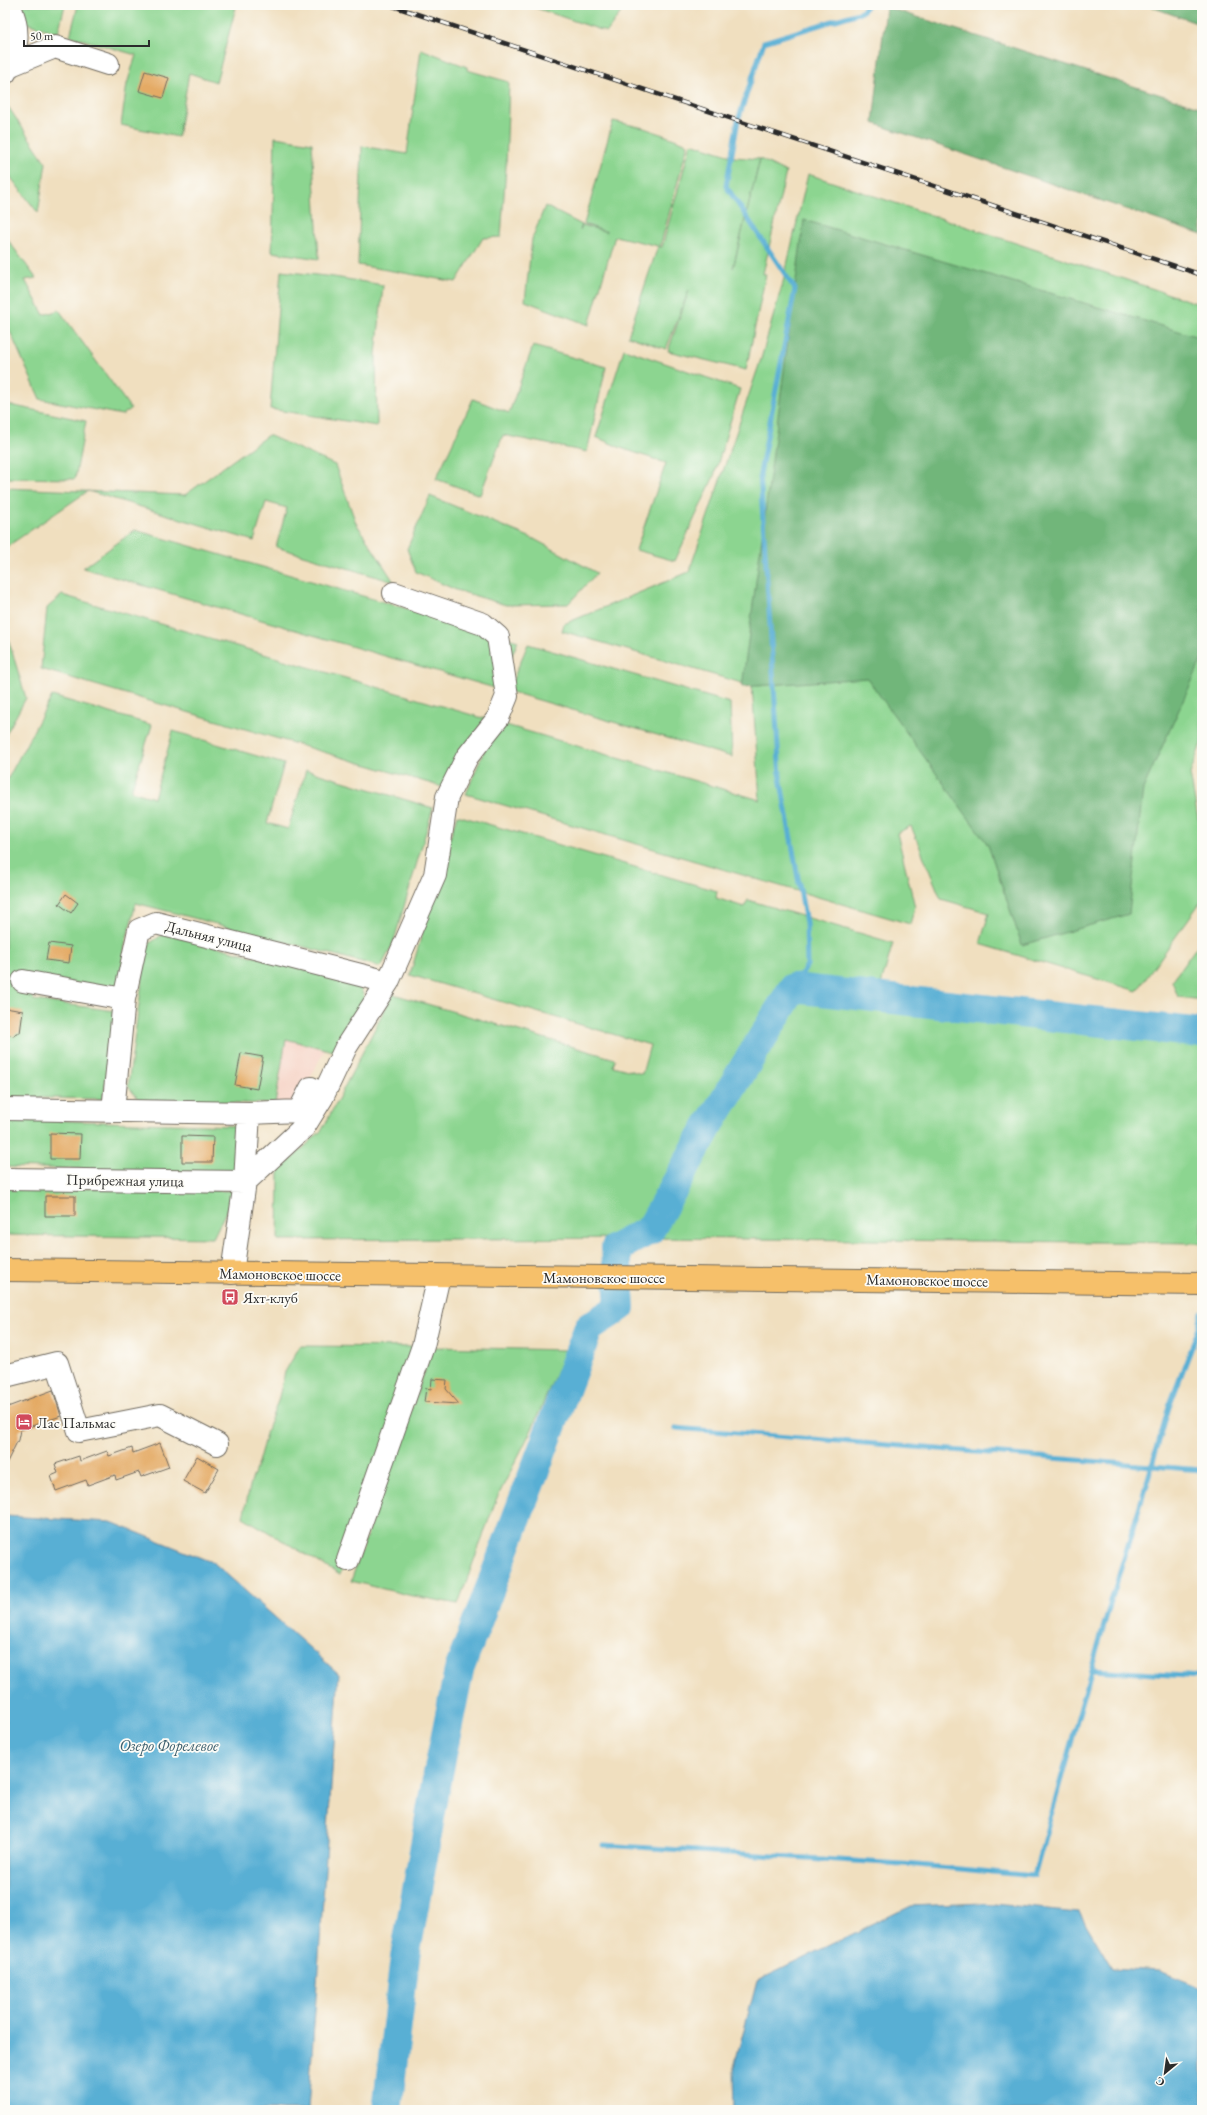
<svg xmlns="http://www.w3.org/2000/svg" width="1207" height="2115" font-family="'EB Garamond',serif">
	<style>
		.built { fill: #f6d2c4 }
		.green { fill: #8cd590; stroke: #5c805e }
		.forest { fill: #71b67a; stroke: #4e7052 }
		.water { fill: #58afd4; stroke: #426d80 }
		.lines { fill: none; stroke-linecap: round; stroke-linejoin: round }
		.stream { stroke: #58afd4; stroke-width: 5 }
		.river { stroke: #58afd4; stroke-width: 30 }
		.building { fill: #e4aa65 }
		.minor-casing { stroke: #706a5f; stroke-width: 24 }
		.major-casing { stroke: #706a5f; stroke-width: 24 }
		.minor { stroke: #fff; stroke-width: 22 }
		.major { stroke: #f6c06b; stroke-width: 22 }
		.rail-casing { stroke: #2b2b2b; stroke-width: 4.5 }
		.rail { stroke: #fdfcf7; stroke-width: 3; stroke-dasharray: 9; stroke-linecap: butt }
		.labels { text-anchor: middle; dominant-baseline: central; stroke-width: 3.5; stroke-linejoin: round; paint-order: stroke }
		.street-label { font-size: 15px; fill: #2b2b2b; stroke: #fdfcf7 }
		.poi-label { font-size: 15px; fill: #2b2b2b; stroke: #fdfcf7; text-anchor: start }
		.water-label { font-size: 16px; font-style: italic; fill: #3d606f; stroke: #fdfcf7 }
	</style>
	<rect width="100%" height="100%" fill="#fdfcf7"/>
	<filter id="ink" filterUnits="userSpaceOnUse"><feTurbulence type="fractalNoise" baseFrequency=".025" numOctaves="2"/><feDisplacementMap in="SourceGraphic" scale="8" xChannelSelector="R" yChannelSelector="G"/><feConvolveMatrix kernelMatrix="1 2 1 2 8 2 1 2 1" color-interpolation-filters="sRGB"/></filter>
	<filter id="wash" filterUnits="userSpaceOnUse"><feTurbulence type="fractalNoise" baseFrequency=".012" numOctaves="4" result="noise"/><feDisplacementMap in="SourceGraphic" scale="16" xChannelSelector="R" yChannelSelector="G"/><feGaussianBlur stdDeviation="0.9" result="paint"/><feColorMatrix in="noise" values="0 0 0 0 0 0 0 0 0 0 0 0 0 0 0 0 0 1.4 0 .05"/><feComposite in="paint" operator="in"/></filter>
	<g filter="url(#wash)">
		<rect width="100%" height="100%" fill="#f0dfbf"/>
		<path class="built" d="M286,1039l39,10 -29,56 -21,-1z"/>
		<path class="green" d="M16,5h49l-7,28 -32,-10z
			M78,5h153l5,2 -20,75 -27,-9 -11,64 -57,-12 6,-41 9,-29 -66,-19z
			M527,5h99l-19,27z
			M421,49l46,18v3l42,12 -3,85 -5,70 -18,1 -27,44 -98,-17 4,-119 45,8z
			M5,102l41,61 -8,50 -33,-43z
			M613,121l31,7 44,16 -28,103h2l29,-104 43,14 26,2 -27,109 27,-109 26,13 -23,102h3l-20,96 -78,-19 21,-61 -23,59 -38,-13 30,-90 -43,-10 -26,89 -64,-24 7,-62 13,-33 37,19 -2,5 2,-5 25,7 -23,-8z
			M275,137l37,6 7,116 -47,-7z
			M808,174l394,131v436l-12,33 8,45 4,7v74l-65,91 -157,-47 9,-31 -48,-14 -30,-73 -14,7 18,74 -5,17 -444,-130 30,-72 264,78 -8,-114 -190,-55 2,-7 125,-52 72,-213 22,-77z
			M5,236l31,42 -11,2 19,35 15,-5 72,99 -9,6 -82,-16 -32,-72h-3z
			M281,271l53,6 49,8 -7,70 1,71 -107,-17z
			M533,346l73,21 -19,85 -84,-17 -23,60 -44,-16 37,-80 36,14z
			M624,349l116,40 -26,87 -39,85 -39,-11 30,-87 -45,-15 -25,-11z
			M5,404l81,17 -11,58 -70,-1z
			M268,435l67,30 21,58 38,59 -118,-35 11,-39 -21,-6 -12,39 -166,-50 -83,57v-60l180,7z
			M430,496l104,43 63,34 -29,31 -62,1 -50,-15 -40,-18 -9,-23z
			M135,530l383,111 -20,48 -415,-121z
			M62,595l424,124 -30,72 -415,-122 6,-61z
			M5,635h2l19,63 -21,38z
			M528,644l202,59 2,54 -224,-66z
			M52,696l100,29 -21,66 23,7 19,-67 111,33 -17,59 21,6 18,-59 127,38 -40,136 -12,23 -245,-64 -11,42 -6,44 -83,-11 -3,22 83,11 -13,88 -98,-2v-313z
			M457,815l260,76 -1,7 28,9 4,-7 145,43 -13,45 322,35v220l-558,-5 -366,2 1,-69 43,-41 71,-136 222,65 -2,7 29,8 8,-29 -240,-70z
			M165,933l194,51 6,15 -28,53 -51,-13 -11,65 -136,-4 -11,-14 19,-141z
			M1202,939v61l-24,-3 -6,-16z
			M5,1119l231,7 2,47 -233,-6z
			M5,1187l231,4 -23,47 -208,-3z
			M300,1346l120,1 -80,228 -97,-58 8,-35 6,-16 11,-39 10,-26 7,-29z
			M433,1347l133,3 -34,79 -36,71 -38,104 -50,-9 -57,-14z"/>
		<path class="forest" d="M1146,5h56v20z
			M886,7l316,101v127l-329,-112z
			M804,220l398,118v321l-59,130 -14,125 -107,31 -34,-100 -121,-167 -125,9z"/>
		<path class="water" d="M5,1516l106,6 103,41 125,111 -31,436h-303z
			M983,1903l96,9 33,56 48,3 42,17v122h-468l-1,-39 24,-90 153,-75z"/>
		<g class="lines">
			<path class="stream" d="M793,988l14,-23 -1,-42 -26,-146 -20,-303 35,-185 -69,-103 12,-66 26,-78 98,-30 5,-7
				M675,1428l527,42
				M1092,1670l110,7
				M604,1845l313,20 117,11 67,-241 51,-170 17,-58 29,-76 4,-18"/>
			<path class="river" d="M387,2110l18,-153 30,-168 24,-119 130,-343 31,-20 -4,-59 34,-18 57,-102 86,-140 409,45"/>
		</g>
		<g id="blocks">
			<path class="building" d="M145,71l24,7 -6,20 -24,-7z
				M66,894l12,9 -7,10 -12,-9z
				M49,943l22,3 -2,17 -23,-3z
				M5,1008l18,3 -3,22h-4l-2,3 -9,-2z
				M241,1053l22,4 -6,32 -22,-4z
				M50,1133l31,1 -1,25h-30z
				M182,1136l31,1 -1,25h-30z
				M45,1196h30v20h-30z
				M432,1379l15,1 -1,9 13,15 -35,-2 2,-14 5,1z
				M53,1390l8,26 -41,14 -2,10 -13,26v-58z
				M160,1443l9,24 -28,10 -2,-5 -23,8 -1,-5 -27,10 -2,-5 -30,11 -5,-15 7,-3 -3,-9 24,-8 1,5 27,-10 2,5 23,-8 1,5z
				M197,1456l22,13 -14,24 -22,-12z"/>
		</g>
	</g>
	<g filter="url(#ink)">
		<use href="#blocks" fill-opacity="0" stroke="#706a5f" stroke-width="1"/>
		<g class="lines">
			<g class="minor-casing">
				<path id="minor" d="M11,65l44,-18 53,17
					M5,73c14,-20 15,-47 4,-68
					M23,981l101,18
					M5,1109l244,4 50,-2 12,-23
					M113,1111l11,-112 15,-69 17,-7 232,59
					M5,1179l240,3 59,-55 18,-29 24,-51 42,-65 47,-107 12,-78 20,-40 31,-39 9,-22 -9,-59 -15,-13 -89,-31
					M232,1273l13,-91 4,-69
					M5,1376l52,-13 22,68 81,-16 57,29
					M348,1560l75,-214 16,-70"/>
			</g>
			<g class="major-casing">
				<path id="major" d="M5,1270l1197,14"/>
			</g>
			<use href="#minor" class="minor"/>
			<use href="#major" class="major"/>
			<g class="rail-casing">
				<path id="rail" d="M390,5l812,270"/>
			</g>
			<use href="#rail" class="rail"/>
		</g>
	</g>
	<defs>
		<g id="bus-square" transform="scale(0.9)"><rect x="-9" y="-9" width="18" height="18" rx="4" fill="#d1495b" stroke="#fdfcf7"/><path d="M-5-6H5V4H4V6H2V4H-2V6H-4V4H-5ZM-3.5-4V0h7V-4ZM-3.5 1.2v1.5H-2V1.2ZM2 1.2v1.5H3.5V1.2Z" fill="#fff"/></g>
		<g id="hotel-square" transform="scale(0.9)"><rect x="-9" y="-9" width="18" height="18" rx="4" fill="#d1495b" stroke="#fdfcf7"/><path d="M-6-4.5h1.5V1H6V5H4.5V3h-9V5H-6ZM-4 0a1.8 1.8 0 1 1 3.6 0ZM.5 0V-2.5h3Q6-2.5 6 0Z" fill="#fff"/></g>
	</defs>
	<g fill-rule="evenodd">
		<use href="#bus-square" x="230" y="1297"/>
		<use href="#hotel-square" x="24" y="1422"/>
	</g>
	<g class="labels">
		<g class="street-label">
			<text transform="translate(209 936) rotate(14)">Дальняя улица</text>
			<text transform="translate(125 1180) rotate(1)">Прибрежная улица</text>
			<text transform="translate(280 1274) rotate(1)">Мамоновское шоссе</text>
			<text x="604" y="1277">Мамоновское шоссе</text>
			<text transform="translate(927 1280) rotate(1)">Мамоновское шоссе</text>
		</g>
		<g class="poi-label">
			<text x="243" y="1297">Яхт-клуб</text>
			<text x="37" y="1422">Лас Пальмас</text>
		</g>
		<g class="water-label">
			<text x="169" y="1745">Озеро Форелевое</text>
		</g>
	</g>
	<rect width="1207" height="2115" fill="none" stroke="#fdfcf7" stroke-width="20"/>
	<g transform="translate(1165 2073) rotate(209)" stroke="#fdfcf7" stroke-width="3" paint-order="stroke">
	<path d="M0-3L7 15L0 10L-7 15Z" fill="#2b2b2b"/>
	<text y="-6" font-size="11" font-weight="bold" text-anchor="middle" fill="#2b2b2b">С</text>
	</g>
	<path d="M24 40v6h125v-6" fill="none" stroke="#2b2b2b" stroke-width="2"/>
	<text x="30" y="40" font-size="12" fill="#2b2b2b" stroke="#fdfcf7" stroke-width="3" paint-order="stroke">50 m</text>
</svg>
